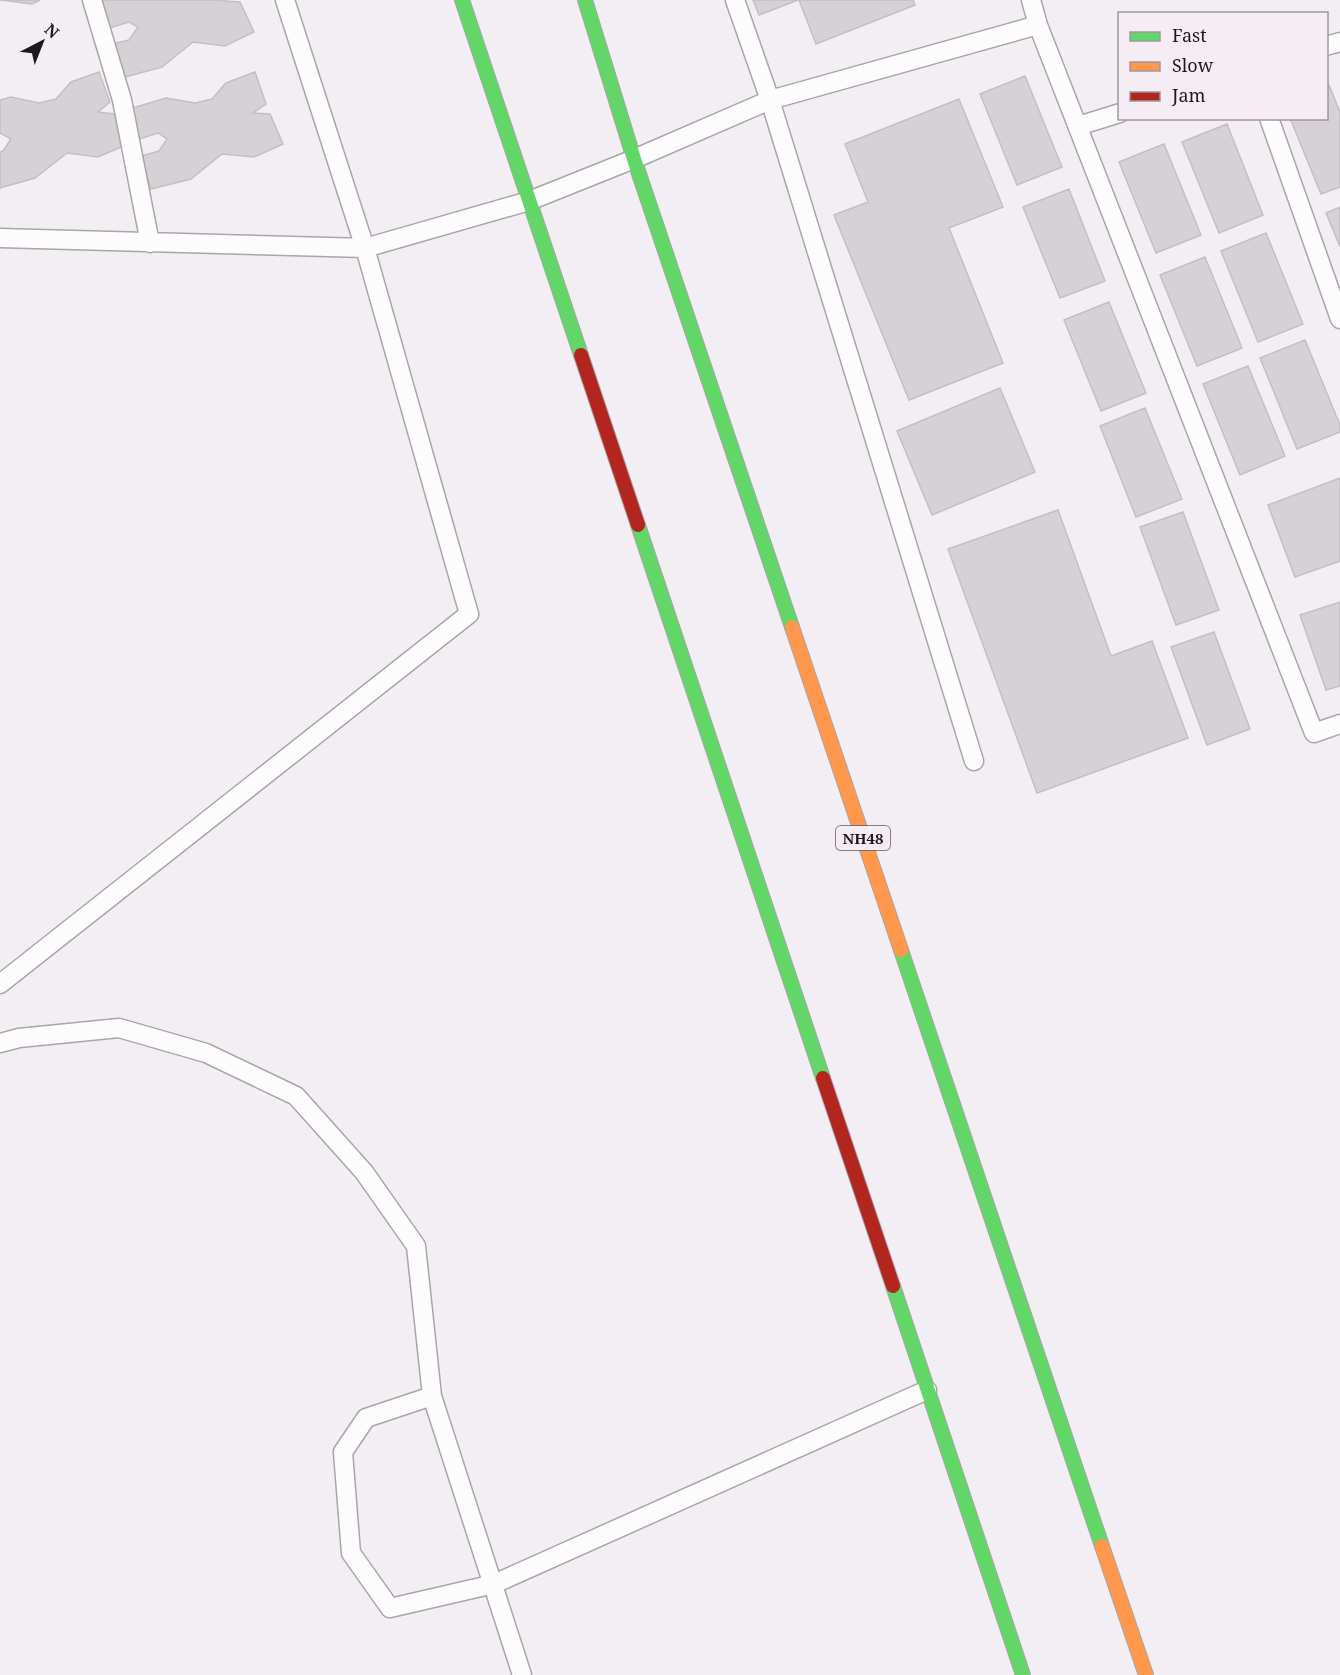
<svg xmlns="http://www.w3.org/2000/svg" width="1340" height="1675" font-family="'Noto Serif',serif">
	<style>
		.building { fill: #d5d1d5; stroke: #c3bfc3; stroke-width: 1.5 }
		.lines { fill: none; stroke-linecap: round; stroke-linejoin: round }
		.lane-casing { stroke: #a9a5a9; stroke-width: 21 }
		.fast-casing { stroke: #a9a5a9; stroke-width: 16 }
		.slow-casing { stroke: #a9a5a9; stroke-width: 16 }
		.jam-casing { stroke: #a9a5a9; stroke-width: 16 }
		.lane { stroke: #fdfcfd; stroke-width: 18 }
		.fast { stroke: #63d668; stroke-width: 14 }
		.slow { stroke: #ff974d; stroke-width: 14 }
		.jam { stroke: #b3261e; stroke-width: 14 }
		.labels { text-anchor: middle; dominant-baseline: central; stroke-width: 5; stroke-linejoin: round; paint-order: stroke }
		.shield { fill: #f5ecf4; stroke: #5e595e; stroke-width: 1.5 }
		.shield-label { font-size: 15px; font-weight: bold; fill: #1d1a1d }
	</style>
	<rect width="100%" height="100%" fill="#f3eef3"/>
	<path class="building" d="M0,0h40l-8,4z
		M101,0h124l-1,1 16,1 14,30 -29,14 -32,-4 -31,25 -41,11 -9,-34 17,-4 9,-13 -9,-5 -20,6z
		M753,0h45l-39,15z
		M799,0h114l2,5 -99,39z
		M99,72l11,30 -12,10 16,2 14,30 -30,13 -31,-4 -32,25 -35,10v-36l3,-1 8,-12 -11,-6v-33l11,-3 28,6 17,-4 15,-17z
		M255,72l11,32 -13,9 17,1 13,30 -29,13 -32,-3 -31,25 -40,10 -10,-33 18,-5 8,-12 -9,-6 -19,6 -10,-30 37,-11 29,5 17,-4 14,-16z
		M1025,76l37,91 -45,18 -37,-91z
		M1329,85l11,27v75l-19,7 -31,-76h36v-32z
		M959,99l44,108 -54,21 54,135 -94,37 -75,-185 34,-13 -23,-58z
		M1227,124l36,91 -44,18 -37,-91z
		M1164,144l37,91 -45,18 -37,-91z
		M1069,189l36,92 -45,17 -37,-91z
		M1340,207v40l-14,-34z
		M1266,233l37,91 -45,18 -37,-91z
		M1205,257l37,91 -45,18 -37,-91z
		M1109,302l37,91 -45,18 -37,-91z
		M1305,340l35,85v7l-43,17 -37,-91z
		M1248,366l37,90 -45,19 -37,-91z
		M1000,388l35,84 -103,43 -35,-84z
		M1145,408l37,91 -46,18 -36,-91z
		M1340,478v83l-45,16 -27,-72z
		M1058,510l53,146 41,-15 36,97 -151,55 -89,-244z
		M1183,512l36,98 -43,15 -36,-98z
		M1340,602v84l-14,4 -26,-75z
		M1214,632l36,97 -43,16 -36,-98z"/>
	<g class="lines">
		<g class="lane-casing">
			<path id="lane" d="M92,0l30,100 28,143
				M735,0l35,100 268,-75 -7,-25
				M1038,25l276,708 26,-9
				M1326,46l14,-4
				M1269,118l71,201
				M1078,126l42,-13
				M0,238l365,10 164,-47 105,-42 136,-59 204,661
				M0,984l469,-370 -104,-366 -80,-248
				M0,1043l19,-5 100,-10 87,25 90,43 68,76 52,74 16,150 90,279
				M432,1396l-66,22 -23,34 8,101 39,55 104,-24 433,-194"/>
		</g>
		<g class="fast-casing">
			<path id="fast" d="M462,0l119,355
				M585,0l49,159 158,468
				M638,525l185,553
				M901,950l201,596
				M893,1286l130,389"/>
		</g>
		<g class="slow-casing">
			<path id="slow" d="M792,627l109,323
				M1102,1546l44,129"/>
		</g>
		<g class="jam-casing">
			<path id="jam" d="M581,355l57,170
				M823,1078l70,208"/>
		</g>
		<use href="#lane" class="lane"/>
		<use href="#fast" class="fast"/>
		<use href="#slow" class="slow"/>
		<use href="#jam" class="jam"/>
	</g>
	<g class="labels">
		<rect class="shield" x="836" y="826" width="54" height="24" rx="4.5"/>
		<g class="shield-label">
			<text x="863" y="838">NH48</text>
		</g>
	</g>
	<rect x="1118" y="12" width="210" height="108" fill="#f5ecf4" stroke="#9f989e" stroke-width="1.5"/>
	<rect x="1130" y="32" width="30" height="9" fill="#63d668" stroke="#9f989e" stroke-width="1.5"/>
	<text x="1172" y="42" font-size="18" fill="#1d1a1d">Fast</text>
	<rect x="1130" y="62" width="30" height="9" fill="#ff974d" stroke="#9f989e" stroke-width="1.5"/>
	<text x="1172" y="72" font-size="18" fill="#1d1a1d">Slow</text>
	<rect x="1130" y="92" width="30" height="9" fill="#b3261e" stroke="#9f989e" stroke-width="1.5"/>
	<text x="1172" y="102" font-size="18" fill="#1d1a1d">Jam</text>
	<g transform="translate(42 42) rotate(42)" stroke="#f5ecf4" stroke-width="4.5" paint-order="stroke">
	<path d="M0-4.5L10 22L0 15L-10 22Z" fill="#1d1a1d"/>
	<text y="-9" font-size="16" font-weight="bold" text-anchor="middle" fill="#1d1a1d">N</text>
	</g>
</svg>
